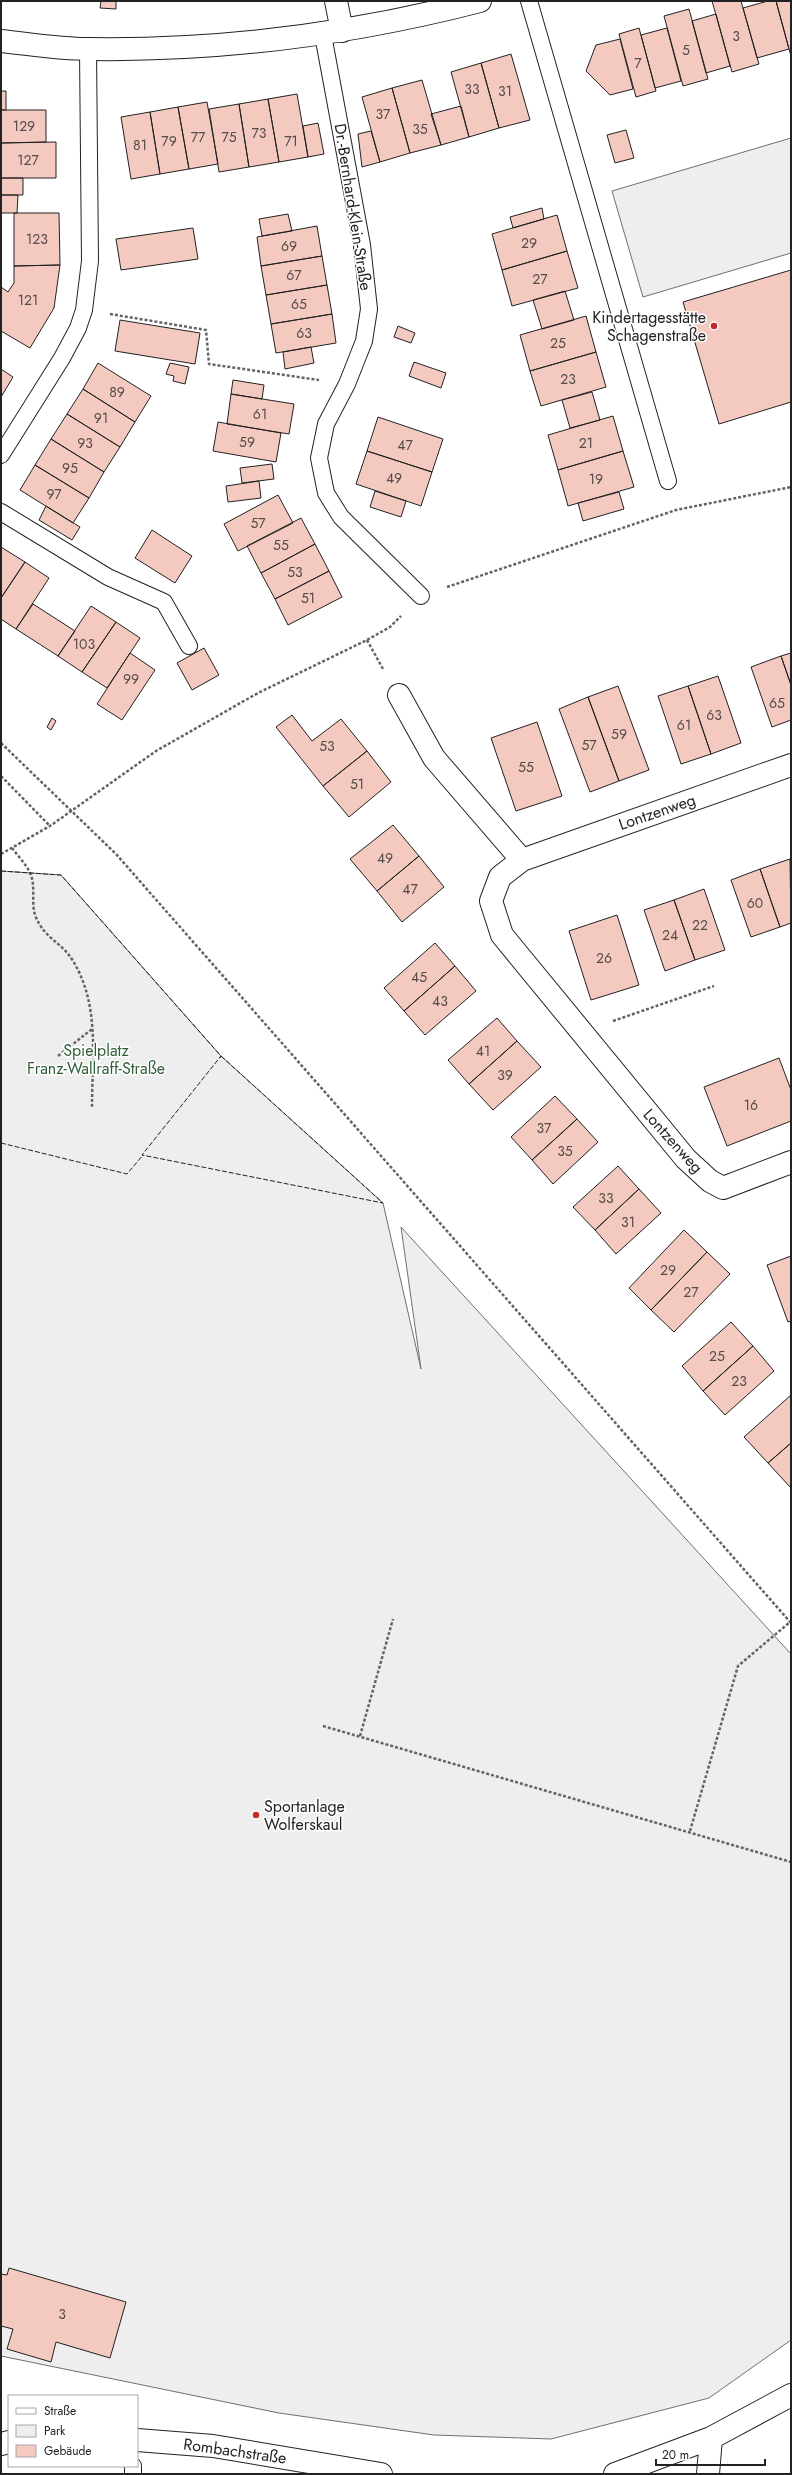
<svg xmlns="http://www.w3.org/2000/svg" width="792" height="2475" font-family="Jost,sans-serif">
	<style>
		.green { fill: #eee; stroke: #6f6f6f }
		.building { fill: #f3c9c0; stroke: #222 }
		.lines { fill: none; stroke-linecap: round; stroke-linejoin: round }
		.service-casing { stroke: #222; stroke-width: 18 }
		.minor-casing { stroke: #222; stroke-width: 24 }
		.path { stroke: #646464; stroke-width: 2.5; stroke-dasharray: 3 2; stroke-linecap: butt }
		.service { stroke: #fff; stroke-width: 16 }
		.minor { stroke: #fff; stroke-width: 22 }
		.fence { stroke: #222; stroke-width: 1; stroke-dasharray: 5 2; stroke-linecap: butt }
		.poi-dot { fill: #c62828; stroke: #fff; stroke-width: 1.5 }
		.labels { text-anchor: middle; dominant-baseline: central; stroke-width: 3; stroke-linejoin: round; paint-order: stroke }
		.number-label { font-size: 14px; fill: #564c4a }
		.street-label { font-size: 16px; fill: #222; stroke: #fff }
		.poi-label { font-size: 16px; fill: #222; stroke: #fff; text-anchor: end }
		.park-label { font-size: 16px; fill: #2f5e38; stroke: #fff }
	</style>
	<rect width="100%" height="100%" fill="#fff"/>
	<path class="green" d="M791,138v115l-148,44 -31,-106z
		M1,871l60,4 160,181 162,147 38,166 -20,-142 390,427v686l-82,58 -158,41 -117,-4 -155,-22 -278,-57z"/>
	<path class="building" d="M101,1h15v8l-16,-1z
		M712,1h29l18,63 -27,8z
		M768,1h8l13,48 -32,9 -14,-50z
		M776,1h15v55l-2,-7z
		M689,9l19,70 -25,7 -19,-70z
		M716,14l14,52 -24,7 -14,-52z
		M639,28l17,63 -20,6 -17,-63z
		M667,28l14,53 -26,7 -14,-53z
		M620,39l13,50 -23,6 -24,-24 10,-26z
		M511,54l19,66 -31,8 -18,-65z
		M481,63l18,65 -30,9 -18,-65z
		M422,80l19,65 -31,8 -18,-65z
		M392,88l18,65 -30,9 -18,-65z
		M1,91h5v19h-5z
		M297,94l11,63 -29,5 -11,-63z
		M268,99l11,63 -30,5 -10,-63z
		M207,102l11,62 -29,5 -11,-62z
		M239,104l10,63 -30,5 -10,-63z
		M461,106l8,31 -28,8 -10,-31z
		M178,107l11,62 -29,5 -10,-62z
		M1,110h45v32l-45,1z
		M150,112l10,62 -29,5 -10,-62z
		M318,123l6,31 -16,3 -5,-31z
		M626,130l8,28 -19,5 -8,-28z
		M371,131l9,31 -18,5 -4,-33z
		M56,142v36h-55v-35z
		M1,178h22v17h-22z
		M1,195h17l-1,18h-16z
		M542,208l2,11 -31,9 -3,-11z
		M14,213h45l1,52 -46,1z
		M288,214l4,17 -30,5 -3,-17z
		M557,215l10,36 -65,19 -10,-36z
		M317,226l5,30 -61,10 -4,-29z
		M193,228l5,31 -77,11 -5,-31z
		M567,251l11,37 -66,18 -10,-36z
		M322,256l5,29 -61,10 -5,-29z
		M60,265l-6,43 -24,40 -29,-17v-44l7,5 6,-9v-17z
		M791,270v132l-72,22 -36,-122z
		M327,285l5,29 -61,10 -5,-29z
		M565,291l9,29 -32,9 -9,-29z
		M332,314l4,29 -60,10 -5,-29z
		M586,316l10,36 -66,19 -10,-36z
		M120,320l80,13 -5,31 -80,-13z
		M398,326l17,7 -4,10 -17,-6z
		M311,347l3,16 -29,6 -2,-17z
		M596,352l10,35 -65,19 -11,-35z
		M414,362l32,11 -5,15 -32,-12z
		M98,363l53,33 -16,26 -52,-33z
		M170,363l19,4 -4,17 -12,-3 1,-5 -8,-2z
		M1,369l12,8 -12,20z
		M233,380l31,5 -2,14 -31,-5z
		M83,389l52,33 -15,25 -53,-33z
		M592,392l8,28 -30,8 -8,-28z
		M231,394l63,10 -5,30 -62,-10z
		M67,414l53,33 -16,25 -53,-33z
		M613,416l10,35 -65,19 -10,-35z
		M378,417l65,22 -11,33 -65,-21z
		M218,422l63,11 -5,29 -63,-11z
		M51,439l53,33 -15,26 -54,-33z
		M367,451l65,21 -11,34 -65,-22z
		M623,451l11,36 -66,19 -10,-36z
		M272,464l2,15 -32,4 -2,-15z
		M35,465l54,33 -16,25 -53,-33z
		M259,481l2,17 -33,4 -2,-16z
		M375,491l31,10 -5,16 -31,-10z
		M619,492l5,17 -41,12 -5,-18z
		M278,495l15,28 -55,28 -14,-27z
		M46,506l34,21 -8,13 -33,-20z
		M301,518l14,26 -54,29 -14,-27z
		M152,530l40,26 -17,27 -40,-25z
		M315,544l14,27 -54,28 -14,-26z
		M1,547l24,15 -24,36z
		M25,562l24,16 -33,51 -15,-10v-21z
		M329,571l13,26 -54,28 -13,-26z
		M33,604l42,27 -17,25 -42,-27z
		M91,606l25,16 -34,50 -24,-16z
		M116,622l24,16 -33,50 -25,-16z
		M204,648l15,27 -27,15 -15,-27z
		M130,653l25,17 -33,50 -25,-16z
		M791,653v32l-10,-29z
		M781,656l10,29v35l-19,7 -21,-60z
		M718,676l23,67 -30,11 -23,-68z
		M618,686l31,84 -30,11 -31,-84z
		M688,686l23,68 -30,10 -23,-68z
		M588,697l31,84 -29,11 -31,-83z
		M292,715l20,26 29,-22 26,32 -44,35 -47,-59z
		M52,718l4,3 -5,9 -4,-3z
		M537,722l25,74 -46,15 -25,-73z
		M367,751l24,31 -42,35 -26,-31z
		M393,825l26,31 -42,35 -27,-32z
		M419,856l25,31 -42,35 -25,-31z
		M790,859l1,64 -11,4 -20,-58z
		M760,869l20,58 -29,10 -20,-57z
		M704,889l21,61 -30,10 -21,-60z
		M674,900l21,60 -30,11 -21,-61z
		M617,915l22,70 -48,15 -22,-69z
		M435,943l20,23 -51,45 -20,-23z
		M455,966l21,25 -51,44 -21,-24z
		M497,1018l20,23 -48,43 -21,-24z
		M517,1041l24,26 -48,43 -24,-26z
		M779,1058l12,32v31l-64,25 -23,-59z
		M555,1096l22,23 -45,41 -21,-23z
		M577,1119l21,23 -45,42 -21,-24z
		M618,1166l21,23 -44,41 -22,-23z
		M639,1189l22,24 -45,41 -21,-24z
		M684,1230l23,22 -56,58 -22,-22z
		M707,1252l23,22 -56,58 -23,-22z
		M791,1256v65l-3,1 -21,-57z
		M731,1322l22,24 -50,45 -21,-25z
		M753,1346l21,25 -49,44 -22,-24z
		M791,1395v48l-23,20 -24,-26z
		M791,1443v43l-1,1 -22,-24z
		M9,2268l117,34 -16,56 -54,-16 -5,20 -44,-13 6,-20 -12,-3v-52l6,1z"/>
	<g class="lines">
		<g class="service-casing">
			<path id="service" d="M529,1l139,480
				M323,35l39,210 7,64 -5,32 -17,43 -21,40 -7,34 7,35 15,24 80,79
				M1,455l61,-97 16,-30 6,-18 6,-49 -2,-211
				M1,512l107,65 56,25 25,44
				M133,2466v8"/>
		</g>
		<g class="minor-casing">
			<path id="minor" d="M336,1l6,30
				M1,41c29,3 58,8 87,8 132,2 264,-15 392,-48
				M399,695l35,63 88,102
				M791,765l-269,95 -22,17 -9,24 11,34 184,224 24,22 13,7 68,-26
				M137,2440l76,6 168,28
				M1,2444l8,-2
				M615,2474l96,-36 80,-43
				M708,2474l3,-36"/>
		</g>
		<path class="path" d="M110,314l96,16 3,34 110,16
			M447,587l229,-77 115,-23
			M367,640l16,29
			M1,743l115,111 675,769
			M1,776l49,50
			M12,848c6,8 14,16 18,25 6,12 1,29 5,42 9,24 27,27 38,46 27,44 19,96 19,146
			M1,854l49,-28 106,-75 102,-58 109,-53 23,-13 11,-11
			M613,1021l101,-35
			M58,1056l34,-27
			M323,1726l468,136
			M360,1736l33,-117
			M690,1831l48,-165 52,-44"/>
		<use href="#service" class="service"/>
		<use href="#minor" class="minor"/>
		<path class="fence" d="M1,871l60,4 160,181 -1,2
			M221,1056l11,10 151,137 -241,-48z
			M1,1143l126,31 16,-19"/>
	</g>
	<g class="poi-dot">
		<circle cx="714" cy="326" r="4"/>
		<circle cx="256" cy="1815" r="4"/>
	</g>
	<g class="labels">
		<g class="number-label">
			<text x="736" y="36">3</text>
			<text x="686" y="50">5</text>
			<text x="638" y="63">7</text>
			<text x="472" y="89">33</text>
			<text x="505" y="91">31</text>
			<text x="383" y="114">37</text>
			<text x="24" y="126">129</text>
			<text x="420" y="129">35</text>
			<text x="259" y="133">73</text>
			<text x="198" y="137">77</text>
			<text x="229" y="137">75</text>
			<text x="169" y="141">79</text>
			<text x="291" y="141">71</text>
			<text x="140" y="145">81</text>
			<text x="28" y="160">127</text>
			<text x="37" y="239">123</text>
			<text x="529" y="243">29</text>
			<text x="289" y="246">69</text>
			<text x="294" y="275">67</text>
			<text x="540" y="279">27</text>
			<text x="28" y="300">121</text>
			<text x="299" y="304">65</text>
			<text x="304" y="333">63</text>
			<text x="558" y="343">25</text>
			<text x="568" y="379">23</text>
			<text x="117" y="392">89</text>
			<text x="260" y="414">61</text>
			<text x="101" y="418">91</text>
			<text x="247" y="442">59</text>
			<text x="85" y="443">93</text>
			<text x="586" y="443">21</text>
			<text x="405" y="445">47</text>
			<text x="70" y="468">95</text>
			<text x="394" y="478">49</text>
			<text x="596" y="479">19</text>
			<text x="54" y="494">97</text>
			<text x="258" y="523">57</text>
			<text x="281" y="545">55</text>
			<text x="295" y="572">53</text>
			<text x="308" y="598">51</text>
			<text x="84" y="644">103</text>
			<text x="131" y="679">99</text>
			<text x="777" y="703">65</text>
			<text x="714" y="715">63</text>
			<text x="684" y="725">61</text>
			<text x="619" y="734">59</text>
			<text x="589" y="745">57</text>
			<text x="327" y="746">53</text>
			<text x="526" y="767">55</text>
			<text x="357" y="784">51</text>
			<text x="385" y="858">49</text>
			<text x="410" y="889">47</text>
			<text x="755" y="903">60</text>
			<text x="700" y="925">22</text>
			<text x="670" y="935">24</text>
			<text x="604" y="958">26</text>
			<text x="419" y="977">45</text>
			<text x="440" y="1001">43</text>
			<text x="483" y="1051">41</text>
			<text x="505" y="1075">39</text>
			<text x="751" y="1105">16</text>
			<text x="544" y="1128">37</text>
			<text x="565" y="1151">35</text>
			<text x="606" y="1198">33</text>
			<text x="628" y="1222">31</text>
			<text x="668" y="1270">29</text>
			<text x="691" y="1292">27</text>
			<text x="717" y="1356">25</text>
			<text x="739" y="1381">23</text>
			<text x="62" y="2314">3</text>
		</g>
		<g class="street-label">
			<text transform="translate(353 207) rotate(81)">Dr.-Bernhard-Klein-Straße</text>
			<text transform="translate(657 812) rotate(-19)">Lontzenweg</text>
			<text transform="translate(673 1141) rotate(48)">Lontzenweg</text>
			<text transform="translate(235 2451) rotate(8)">Rombachstraße</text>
		</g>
		<g class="poi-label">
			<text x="706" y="317">Kindertagesstätte<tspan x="706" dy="18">Schagenstraße</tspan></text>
			<text x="264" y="1806" text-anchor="start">Sportanlage<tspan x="264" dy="18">Wolferskaul</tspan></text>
		</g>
		<g class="park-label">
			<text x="96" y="1050">Spielplatz<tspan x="96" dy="18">Franz-Wallraff-Straße</tspan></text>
		</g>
	</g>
	<rect width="792" height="2475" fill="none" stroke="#222222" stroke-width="4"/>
	<rect x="8" y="2395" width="130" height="72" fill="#ffffff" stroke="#a7a7a7"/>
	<rect x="16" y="2408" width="20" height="6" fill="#ffffff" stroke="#a7a7a7"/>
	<text x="44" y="2415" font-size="12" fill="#222222">Straße</text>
	<rect x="16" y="2425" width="20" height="12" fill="#eeeeee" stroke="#a7a7a7"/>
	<text x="44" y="2435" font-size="12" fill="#222222">Park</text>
	<rect x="16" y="2445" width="20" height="12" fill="#f3c9c0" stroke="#a7a7a7"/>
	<text x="44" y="2455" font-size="12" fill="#222222">Gebäude</text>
	<path d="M656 2459v6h109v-6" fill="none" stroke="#222222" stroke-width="2"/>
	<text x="662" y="2459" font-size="12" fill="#222222" stroke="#ffffff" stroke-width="3" paint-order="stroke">20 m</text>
</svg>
